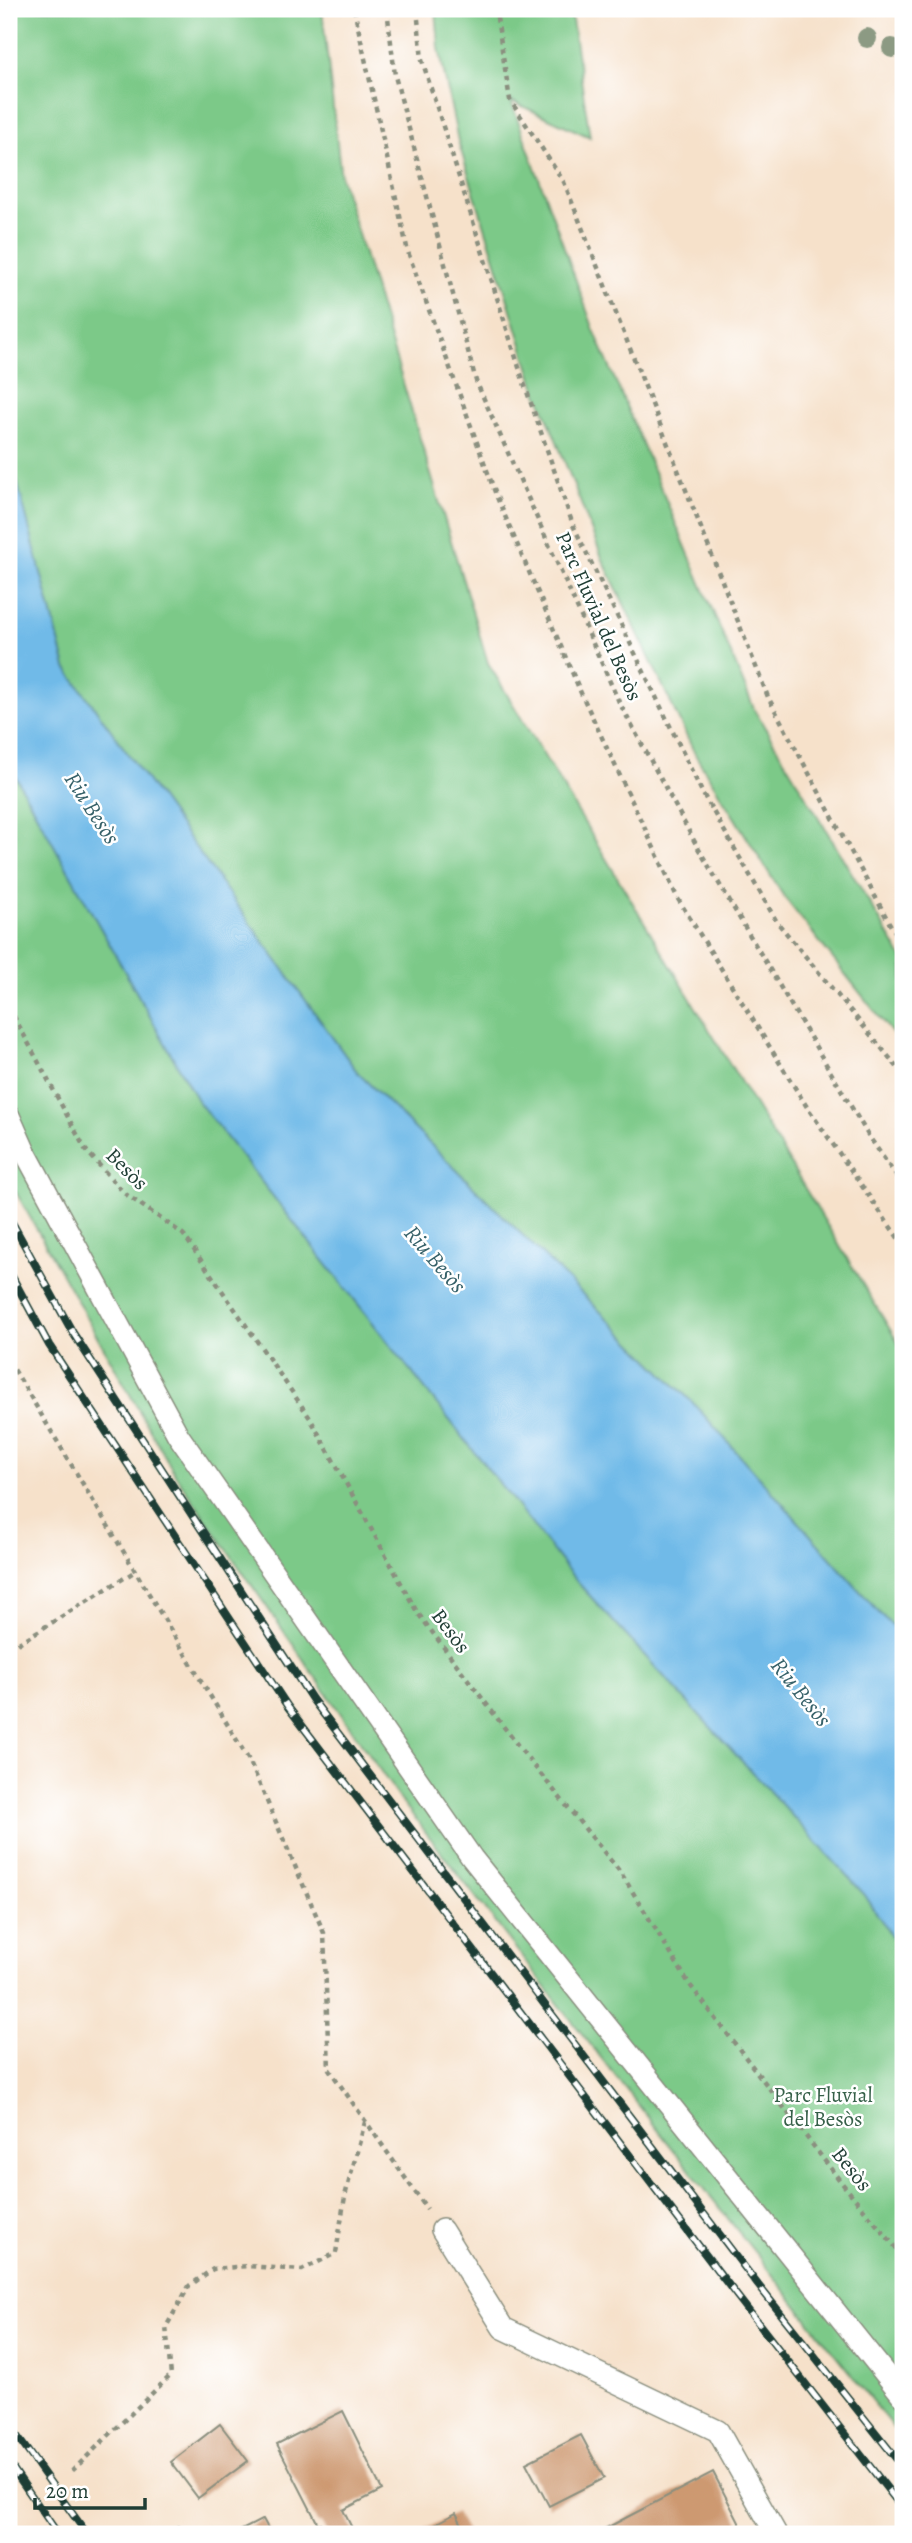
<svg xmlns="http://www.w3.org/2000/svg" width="912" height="2543" font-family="Alegreya,serif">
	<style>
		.green { fill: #7cc988; stroke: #4e835e; stroke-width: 2 }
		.water { fill: #6fbae8; stroke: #477c8e; stroke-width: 2 }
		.building { fill: #cd9971 }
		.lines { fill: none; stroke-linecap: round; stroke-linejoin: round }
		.service-casing { stroke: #8a8f7f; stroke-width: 24 }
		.path { stroke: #8a8f7f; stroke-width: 4.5; stroke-dasharray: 5 5; stroke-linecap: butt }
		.service { stroke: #fff; stroke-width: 21 }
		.rail-casing { stroke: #1f3d34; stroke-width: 8 }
		.rail { stroke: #fff; stroke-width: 5; stroke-dasharray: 16; stroke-linecap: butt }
		.tree { fill: #8c9a83 }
		.labels { text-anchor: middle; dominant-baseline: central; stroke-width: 5; stroke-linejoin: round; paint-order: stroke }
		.street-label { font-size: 21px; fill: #1f3d34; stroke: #fff }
		.park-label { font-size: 21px; fill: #366049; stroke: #fff }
		.water-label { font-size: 23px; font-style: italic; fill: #37626a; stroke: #fff }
	</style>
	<rect width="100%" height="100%" fill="#fff"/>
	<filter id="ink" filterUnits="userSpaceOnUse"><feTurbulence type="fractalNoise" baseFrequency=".0143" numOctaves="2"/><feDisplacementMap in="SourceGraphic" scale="14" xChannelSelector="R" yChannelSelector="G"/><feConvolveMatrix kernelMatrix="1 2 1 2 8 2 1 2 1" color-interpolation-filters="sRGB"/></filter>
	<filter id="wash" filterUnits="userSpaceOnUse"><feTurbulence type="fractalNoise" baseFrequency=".00686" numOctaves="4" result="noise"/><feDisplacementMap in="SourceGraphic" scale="28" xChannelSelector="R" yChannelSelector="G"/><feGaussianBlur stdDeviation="1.57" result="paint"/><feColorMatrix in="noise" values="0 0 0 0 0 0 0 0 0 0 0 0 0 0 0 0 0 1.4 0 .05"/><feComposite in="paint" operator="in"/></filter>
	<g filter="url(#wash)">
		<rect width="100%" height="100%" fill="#f6e1ca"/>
		<path class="green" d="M9,9h313l19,169 147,485 415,688v284l-22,-20 -187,-211 -336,-331 -292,-405 -57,-217z
			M436,9h145l-10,5 19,123 -79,-36 83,229 161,381 148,248v88l-119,-150 -88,-141 -93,-196 -69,-177 -76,-242 -19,-93z
			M9,765l188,335 382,484 286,311 38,59v486l-339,-429 -164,-212 -224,-323 -167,-296z"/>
		<path class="water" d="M9,451l57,217 292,405 336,331 187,211 22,20v319l-38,-59 -286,-311 -382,-484 -188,-335z"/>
		<g id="blocks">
			<path class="building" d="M343,2411l39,79 -39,20 12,24h-27l-7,-11 -3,1 -41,-80z
				M220,2424l28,37 -50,37 -27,-36z
				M581,2435l23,43 -55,28 -23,-43z
				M713,2472l32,62h-150z
				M456,2513l11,21h-51z
				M263,2519l8,15h-37z
				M178,2526l8,8h-21z"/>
		</g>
	</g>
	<g filter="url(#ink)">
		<use href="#blocks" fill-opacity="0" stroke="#8a8f7f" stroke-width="2"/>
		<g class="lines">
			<g class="service-casing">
				<path id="service" d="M9,1116l15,34 154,285 294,423 431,538
					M442,2230l61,98 215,103 58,103"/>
			</g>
			<path class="path" d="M354,9l54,243 88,243 85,198 97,206 129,208 96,138
				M387,9l8,67 81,305 143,321 79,146 170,287 35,51
				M417,9l5,51 101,320 50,145 130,269 74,128 126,152
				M502,9l-5,9 13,82 54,82 204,515 123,229 12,17
				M9,1007l76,142 39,44 59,41 127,184 107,194 105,139 99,122 69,112 151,197 62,74
				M9,1361l241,401 74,171 5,136 98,140
				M9,1649l125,-77
				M72,2471l99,-96 -5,-48 23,-41 24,-17 34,-3 55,4 34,-17 9,-57 20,-74"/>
			<use href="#service" class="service"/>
			<g class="rail-casing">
				<path id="rail" d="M9,1217l64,116 239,366 446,586 145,182
					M9,1271l40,74 239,362 449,589 166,213
					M9,2425l78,109
					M9,2463l49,71"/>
			</g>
			<use href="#rail" class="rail"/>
		</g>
		<g class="tree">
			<circle cx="867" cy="38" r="10"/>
			<circle cx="892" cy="48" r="10"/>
		</g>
	</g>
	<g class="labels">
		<g class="street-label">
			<text transform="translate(599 616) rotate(66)">Parc Fluvial del Besòs</text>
			<text transform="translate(127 1169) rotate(45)">Besòs</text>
			<text transform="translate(451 1631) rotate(53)">Besòs</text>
			<text transform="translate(852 2169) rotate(51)">Besòs</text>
		</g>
		<g class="park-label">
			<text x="823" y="2095">Parc Fluvial<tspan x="823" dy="24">del Besòs</tspan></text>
		</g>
		<g class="water-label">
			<text transform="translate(92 808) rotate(57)">Riu Besòs</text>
			<text transform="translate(435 1259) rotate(49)">Riu Besòs</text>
			<text transform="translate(801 1692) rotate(51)">Riu Besòs</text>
		</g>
	</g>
	<rect width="912" height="2543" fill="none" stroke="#fff" stroke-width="35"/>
	<path d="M35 2498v10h110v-10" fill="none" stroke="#1f3d34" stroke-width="3.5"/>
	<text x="46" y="2498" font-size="21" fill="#1f3d34" stroke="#ffffff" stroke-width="5" paint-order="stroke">20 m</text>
</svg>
